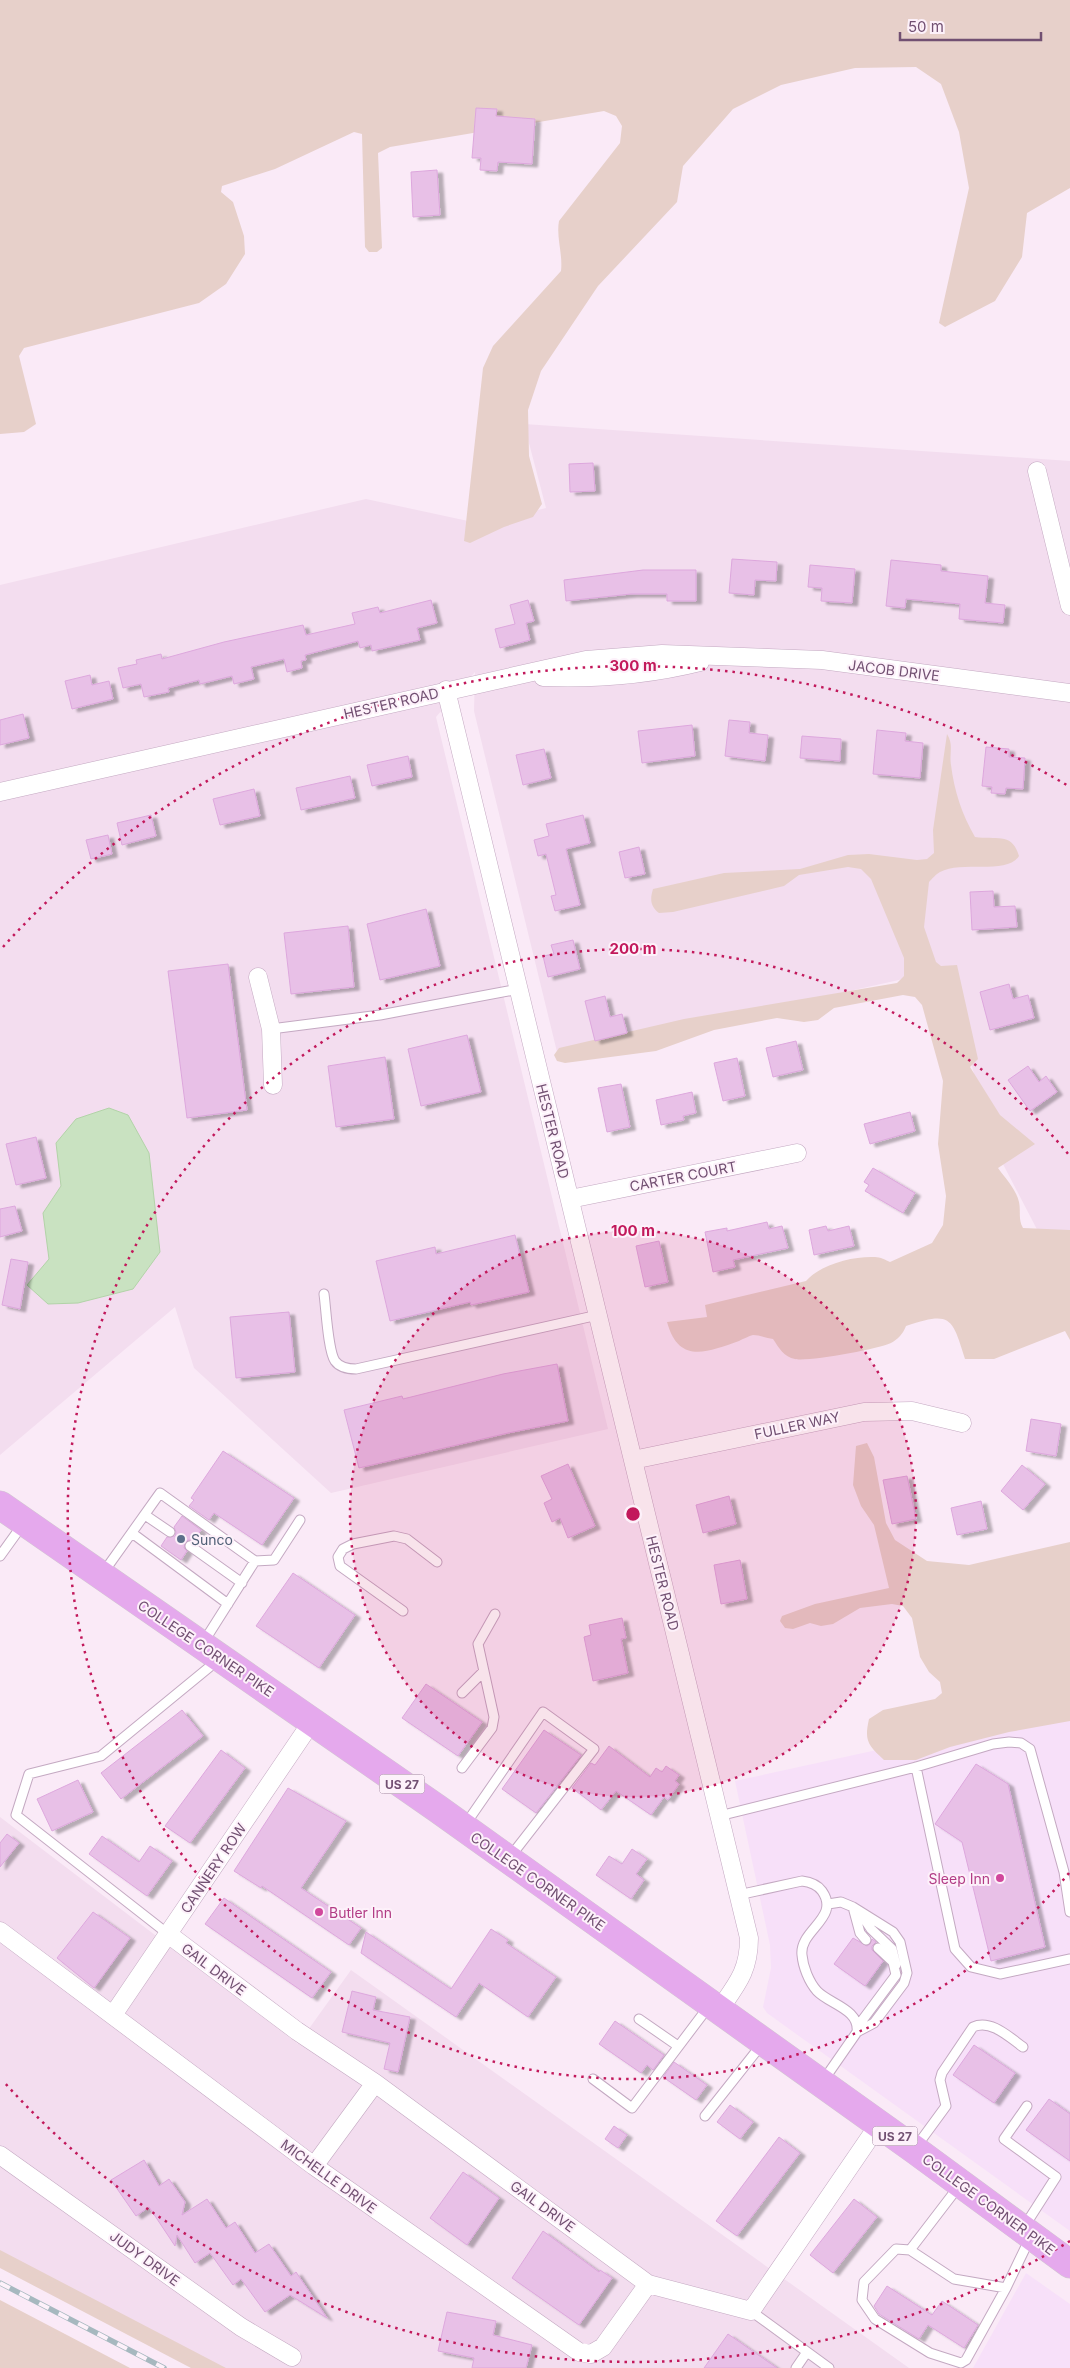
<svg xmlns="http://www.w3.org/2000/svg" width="1070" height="2368" font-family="Inter,sans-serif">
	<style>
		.residential { fill: #f3ddef }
		.commercial { fill: #f7e0f9 }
		.green { fill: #e7d0ca }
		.water { fill: #c9e2c1; stroke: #b2d3a8 }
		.building { fill: #e8c0e7; stroke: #dda7dd; filter: url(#shadow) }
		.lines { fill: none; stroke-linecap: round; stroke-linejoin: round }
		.lane-casing { stroke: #c4a9c2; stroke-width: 11 }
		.street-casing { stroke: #c4a9c2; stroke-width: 19 }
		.highway-casing { stroke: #d2c7d2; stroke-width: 29 }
		.lane { stroke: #fff; stroke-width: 9 }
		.street { stroke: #fff; stroke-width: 18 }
		.highway { stroke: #e5a9ed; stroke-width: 28 }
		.rail-casing { stroke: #a6b8bf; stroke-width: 5.5 }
		.rail { stroke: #fdf1fa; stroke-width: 4; stroke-dasharray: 11; stroke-linecap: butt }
		.ring { fill: none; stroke: #c2185b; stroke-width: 2.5; stroke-dasharray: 2.5 5 }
		.service-dot { fill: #5c6f8a; stroke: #fdf1fa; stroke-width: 2 }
		.hotel-dot { fill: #d1479c; stroke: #fdf1fa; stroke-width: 2 }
		.labels { text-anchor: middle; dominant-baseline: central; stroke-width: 4; stroke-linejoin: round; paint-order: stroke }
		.shield { fill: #fdf1fa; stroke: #9c809b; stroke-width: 1 }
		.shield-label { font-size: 12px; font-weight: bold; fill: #725072 }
		.street-label { font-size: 14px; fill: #725072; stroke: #fdf1fa }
		.service-label { font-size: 14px; fill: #4e5e75; stroke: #fdf1fa; text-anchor: start }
		.hotel-label { font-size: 14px; fill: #b23c85; stroke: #fdf1fa; text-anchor: end }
		.centre { fill: #c2185b; stroke: #fdf1fa; stroke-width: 2.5 }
		.ring-label { font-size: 15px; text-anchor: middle; font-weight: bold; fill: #c2185b; stroke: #fdf1fa; stroke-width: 4; stroke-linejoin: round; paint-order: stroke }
	</style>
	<defs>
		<filter id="shadow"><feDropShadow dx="5.5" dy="3" stdDeviation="1" flood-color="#0004"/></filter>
	</defs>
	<rect width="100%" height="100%" fill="#faeaf7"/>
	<path class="residential" d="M524,424l546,37v832l-80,-154 -42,-170 -390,87 -84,-345 1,-39 -39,45 172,712 -277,64 -137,-125 -19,-61 -175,148v-870l366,-86 116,25 64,-16z
		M0,1817l298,227 53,-74 558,398h-712l-197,-104z"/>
	<path class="commercial" d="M1070,1708v523l-303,-218 -4,-6 8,-39 -1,-23 -35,-164z
		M1026,2273l44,31v64h-97z"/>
	<path class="green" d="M0,0h1070v188l-43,25 -5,44 -27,44 -50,26 -6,-4 30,-135 -10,-56 -18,-48 -25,-17 -61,1 -74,17 -48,24 -50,57 -6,36 -79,84 -57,85 -13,39 1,46 13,48 -9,13 -29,10 -34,16 -6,-2 19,-173 10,-22 68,-75c2,-17 -5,-34 -2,-50l61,-78 2,-17 -6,-10 -12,-5 -214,36 -12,6 4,95 -5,4h-8l-4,-5 -3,-113 -8,-2 -79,37 -53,17 -1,6 12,10 11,34 1,18 -19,30 -27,19 -175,45 -5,8 17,68 -12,8 -24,2z
		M947,734c7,11 2,19 4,31 3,25 11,50 24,72 22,3 37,-5 44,19 -12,19 -57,4 -79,16 -4,2 -8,7 -11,10l-5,45 12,35 5,4 16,-1 21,94 -8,8 30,48 35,29 -37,24c7,10 18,21 21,34 2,10 -1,17 4,26l47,2v110l-5,-9 -71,28h-29c-13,-42 -14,-48 -59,-33 -3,8 -8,13 -15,17 -12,6 -84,19 -96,16 -11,-2 -16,-11 -22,-20 -6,-1 -14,-4 -20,-4 -4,1 -10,4 -14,6 -32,11 -60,24 -72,-19l40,-5 -2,-12 101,-24c15,-17 47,-25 69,-24 5,0 11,3 15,5l42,-19 11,-18 3,-29 -8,-52 5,-63 -21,-76 -7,-8 -12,-2 -69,13 -16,12 -14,2 -27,-4 -63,12 -58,21 -91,12 -8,-2 -3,-6 5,-7 125,-29 213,-36 7,-7v-18l-33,-79 -10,-10 -13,-2 -49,8 -15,11 -111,26 -14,1c-9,-7 -9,-14 -6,-24l71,-16 76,-4 48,-14 21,-1 48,6 10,-1 7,-6 -1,-23z
		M867,1443l7,14 12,66 9,17 32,21 42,4 101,-23v179l-61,11 -59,15 -34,13h-32c-16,-15 -20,-19 -15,-41l14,-9 52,-11 7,-6 -2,-11 -11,-10 -9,-15 -8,-39 -9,-12 -11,-2 -32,4 -27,16 -12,2 -11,-3 -17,6 -8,-1 -5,-7 2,-5 33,-12 74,-16 -15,-63 -13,-19 -8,-21 3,-39z
		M0,2250l226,118h-35l-191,-100z
		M0,2300l130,68h-130z"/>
	<path class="water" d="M109,1108l19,7 21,38 11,99 -27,37 -55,14 -30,1 -21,-19 22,-26 -6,-46 18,-27 -5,-43 20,-24z"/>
	<path class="building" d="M476,108l21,1 -1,7 39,3 -3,45 -34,-2 -1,9 -17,-1 1,-12h-9z
		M437,170l3,45 -27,2 -2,-45z
		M593,463l2,28 -25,1 -1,-28z
		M732,559l45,3 -1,19 -21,-1 -1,15 -25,-2z
		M891,560l50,5v6l47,5 -3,27 20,2 -2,18 -44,-4 1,-15 -54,-5 -1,9 -19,-2z
		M810,565l45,4 -3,34 -31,-2 1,-13 -14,-1z
		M643,570h53v31h-29v-7h-36l-65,7 -2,-21z
		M431,600l6,23 -20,5 3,12 -48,11 -1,-6 -11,3 -2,-7 -53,14 1,5 -5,1 1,7 -15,4 -3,-13 -33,8 3,12 -20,5 -2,-8 -32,8 -1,-4 -31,8 1,4 -25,5 -3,-13 -18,4 -5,-20 19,-4 -1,-4 25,-6 1,5 62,-17 79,-17 3,10 49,-11 -3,-11 26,-6 2,6z
		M528,600l6,21 -8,2 4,17 -30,8 -5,-19 20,-5 -5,-19z
		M90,675l2,10 17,-4 4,18 -41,10 -7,-28z
		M23,714l6,24 -29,7v-25z
		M729,720l21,2 -1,11 19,2 -3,26 -40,-5z
		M692,725l3,31 -53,7 -4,-32z
		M877,730l29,3 -1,8 18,2 -3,35 -47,-4z
		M802,736l39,3 -1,22 -40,-3z
		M986,747l23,2v8l16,1 -2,31 -17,-1 -1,6 -14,-1 1,-6 -10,-1z
		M544,749l7,29 -28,7 -7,-30z
		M408,756l4,21 -40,9 -5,-21z
		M350,776l5,22 -54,12 -5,-22z
		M254,789l6,27 -40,9 -7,-26z
		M151,815l5,21 -34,9 -5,-22z
		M583,815l7,28 -24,6 14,56 -25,6 -4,-15 5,-1 -10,-41 -8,2 -4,-16 15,-4 -3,-12z
		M108,835l4,19 -21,5 -5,-19z
		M639,847l6,27 -20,4 -6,-26z
		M993,891l1,16 21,-1 2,21 -45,3 -2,-38z
		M426,909l14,57 -60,14 -13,-56z
		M348,926l6,61 -63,7 -7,-61z
		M573,940l7,29 -32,8 -5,-21 11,-2 -3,-9z
		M228,964l19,146 -60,8 -19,-147z
		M1009,984l4,15 15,-4 6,23 -44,12 -10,-38z
		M605,996l5,21 12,-3 5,19 -32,8 -10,-40z
		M467,1035l14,57 -60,14 -13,-57z
		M796,1041l7,29 -30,7 -7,-29z
		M385,1057l9,62 -58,8 -8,-61z
		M737,1058l8,38 -22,5 -9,-38z
		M1028,1066l11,16 7,-6 11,16 -27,19 -22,-31z
		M621,1084l9,43 -23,5 -9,-44z
		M692,1092l4,21 -13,3 1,4 -23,5 -5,-25z
		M910,1112l5,19 -45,13 -6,-20z
		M36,1137l10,41 -30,7 -10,-41z
		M873,1168l42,25 -12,20 -38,-22 4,-6 -5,-3z
		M15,1206l7,25 -22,6v-28z
		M767,1222l2,7 13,-3 6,22 -55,12 2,7 -22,5 -8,-40 22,-4v3z
		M826,1226l2,5 21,-5 5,20 -40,9 -5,-25z
		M515,1235l14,57 -58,13 -1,-3 -80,19 -14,-60 59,-14 1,7z
		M659,1241l9,41 -23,5 -9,-41z
		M11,1259l17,3 -8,47 -18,-4z
		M289,1312l6,60 -59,6 -6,-61z
		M557,1364l11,57 -60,12 -149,35 -15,-58 58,-14 1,3 100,-25z
		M1031,1419l30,5 -5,32 -30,-5z
		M223,1451l71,47 -32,47 -48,-32 -5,7 -20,-14 5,-6 -3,-2z
		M568,1464l27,62 -27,12 -8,-20 -8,4 -8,-19 8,-4 -11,-23z
		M1022,1465l23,19 -22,26 -22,-19z
		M907,1476l9,43 -24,5 -9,-44z
		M729,1496l7,28 -33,9 -7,-28z
		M981,1501l6,28 -30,6 -6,-27z
		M182,1516l19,14 -7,11 -6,-1 -3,3 -1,5 3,3 -6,9 -20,-14 6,-9 8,-1 1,-4 -2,-5z
		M740,1560l7,39 -26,5 -7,-39z
		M293,1573l62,42 -36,53 -63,-42z
		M622,1618l4,20 -5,1 7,34 -35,8 -9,-44 7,-2 -2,-10z
		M426,1684l56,38 -24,34 -56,-38z
		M182,1710l21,26 -82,63 -20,-26z
		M544,1730l37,25 -45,58 -34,-24z
		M609,1746l41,31 6,-9 6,4 4,-6 13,9 -4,6 4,3 -11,16 -4,-3 -13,18 -35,-24 -15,19 -29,-22 19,-25 4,2z
		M221,1750l24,18 -55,75 -25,-17z
		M976,1764l32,20 37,163 -54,14 -29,-119 -27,-18z
		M78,1780l15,32 -41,19 -15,-32z
		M288,1788l58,33 -45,67 60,40 -12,17 -87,-59 -1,2 -27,-17z
		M7,1834l12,9 -19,24v-24z
		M102,1836l37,26 11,-16 22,15 -25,35 -58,-42z
		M632,1849l15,10 -11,15 8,6 -13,19 -35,-24 13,-19 13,8z
		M224,1898l107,74 -19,26 -107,-74z
		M93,1912l37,26 -36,50 -37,-30z
		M491,1929l17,11 -2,3 50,34 -28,40 -49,-34 -23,34 -95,-64 5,-21 85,57z
		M853,1938l14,8 3,-2 2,-5 4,3 -4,4v4l11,11 -18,25 -31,-22z
		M352,1991l24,6 -3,13 37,7 -12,55 -14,-3 6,-26 -48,-11z
		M615,2021l49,34 -11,15 -6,-5 -6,8 -42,-29z
		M974,2045l41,28 -21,30 -41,-28z
		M674,2062l33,23 -11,15 -33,-23z
		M1049,2099l21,15v47l-44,-31z
		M730,2105l23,17 -13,17 -23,-17z
		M614,2126l13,9 -9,13 -13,-9z
		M779,2137l21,16 -63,83 -21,-15z
		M144,2160l15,26 10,-7 16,23 -3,13 25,-16 19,29 9,-6 20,31 14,-9 22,32 5,-4 31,46 -37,-23 -25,17 -24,-33 -8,6 -23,-32 -15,10 -18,-28 -2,11 -26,-39 -13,9 -25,-36z
		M463,2172l36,26 -32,47 -37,-27z
		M854,2199l23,18 -44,56 -23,-18z
		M543,2231l56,41 1,-2 12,8 -33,47 -67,-47z
		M887,2286l45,29 10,-14 36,24 -14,23 -36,-23 -9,14 -40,-25 -5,-8z
		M447,2312l49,9 -3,14 39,10 -6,23h-54l2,-10 -36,-7z
		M728,2334l49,34h-73z"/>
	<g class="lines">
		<g class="lane-casing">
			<path id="lane" d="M271,1029l109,-14 139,-26
				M324,1294c2,14 4,57 11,67 5,7 13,8 21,8l242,-54
				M145,1515l25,17
				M132,1533l96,71
				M190,1546l52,37
				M0,1556l23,-32
				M255,1561l19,-1 26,-40
				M103,1573l57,-80 95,68 -52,82
				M403,1611l-63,-45 -2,-9 5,-8 10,-5 41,-8 13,3 30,23
				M462,1693l22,-22
				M916,1767l39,182 16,18 29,7 70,-15
				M462,1768l30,-40 2,-11 -16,-73 17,-30
				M719,1816l197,-49 77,-23 16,-2 12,1 9,6 34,123 6,40
				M465,1825l78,-113 51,37 -84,108
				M738,1895l64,-14c8,1 15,3 20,10 19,27 -23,39 -20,64 1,12 7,27 15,36 12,13 43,18 40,41l-34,49
				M828,1904l13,-2 12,5 7,26 6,7
				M853,1907l40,25 7,10 7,31 -3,10 -30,40 -17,9
				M861,1914l10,15 21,20 4,16
				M168,1934l-152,-119 13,-41 72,-18 117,-96
				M639,2019l39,27
				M858,2026l38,-51 -3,-13 -15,-14
				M593,2079l39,29 77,-102
				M705,2116l57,-72
				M916,2147l30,-41 -6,-26 2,-7 31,-46c18,-8 36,10 50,20
				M959,2186l-49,64 44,29 52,9 24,-50
				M1024,2227l32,-50 -52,-38 23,-33
				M910,2250l-14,-1 -32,33 -2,18 13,19 55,34 31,10 5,-3 40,-72
				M751,2311l78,57
				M796,2368l11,-16"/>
		</g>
		<g class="street-casing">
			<path id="street" d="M1037,471l33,135
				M543,677c53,2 105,-2 157,-15
				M446,690l303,1248c0,33 -12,46 -30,72
				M0,792l586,-132 76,-6 160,6 248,33
				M258,977l13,52 2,56
				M570,1199l227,-46
				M633,1460l231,-48 48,-1 50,12
				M0,1931l314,235 265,186 12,2 12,-7 45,-63
				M168,1934l129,97 78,52 273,201 103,27 128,-187
				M113,2015l200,-295
				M0,2155l241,172 51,30
				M314,2166l61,-83"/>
		</g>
		<g class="highway-casing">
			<path id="highway" d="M0,1505l438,304 477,341 155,114"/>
		</g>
		<use href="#lane" class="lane"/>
		<use href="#street" class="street"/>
		<use href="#highway" class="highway"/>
		<g class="rail-casing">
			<path id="rail" d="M0,2283l164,85"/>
		</g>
		<use href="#rail" class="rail"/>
	</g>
	<circle cx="633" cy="1514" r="283" fill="#c2185b" fill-opacity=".12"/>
	<g class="ring">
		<circle cx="633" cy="1514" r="283"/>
		<path d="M1069 1873A565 565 0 1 1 1069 1155"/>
		<path d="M1070 2241A848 848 0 0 1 3 2081M3 947A848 848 0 0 1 1070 787"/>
	</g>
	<circle class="service-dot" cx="181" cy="1539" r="5"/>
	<g class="hotel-dot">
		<circle cx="1000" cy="1878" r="5"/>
		<circle cx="319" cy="1912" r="5"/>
	</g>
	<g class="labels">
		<g class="shield">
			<rect x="379.5" y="1774.5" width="45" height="19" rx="4"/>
			<rect x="872.5" y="2126.5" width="45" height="19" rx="4"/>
		</g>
		<g class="shield-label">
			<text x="402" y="1784">US 27</text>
			<text x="895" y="2136">US 27</text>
		</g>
		<g class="street-label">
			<text transform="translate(894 670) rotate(7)">JACOB DRIVE</text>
			<text transform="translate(391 703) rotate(-13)">HESTER ROAD</text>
			<text transform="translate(553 1131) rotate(76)">HESTER ROAD</text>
			<text transform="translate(683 1176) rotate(-11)">CARTER COURT</text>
			<text transform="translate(797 1425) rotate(-12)">FULLER WAY</text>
			<text transform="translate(663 1583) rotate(76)">HESTER ROAD</text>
			<text transform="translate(206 1648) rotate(34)">COLLEGE CORNER PIKE</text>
			<text transform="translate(213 1868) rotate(-56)">CANNERY ROW</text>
			<text transform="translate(538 1881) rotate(35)">COLLEGE CORNER PIKE</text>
			<text transform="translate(214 1969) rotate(37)">GAIL DRIVE</text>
			<text transform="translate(329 2176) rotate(36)">MICHELLE DRIVE</text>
			<text transform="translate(989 2204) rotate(36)">COLLEGE CORNER PIKE</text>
			<text transform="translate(543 2206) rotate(36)">GAIL DRIVE</text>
			<text transform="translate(145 2258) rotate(36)">JUDY DRIVE</text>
		</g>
		<g class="service-label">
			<text x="191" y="1539">Sunco</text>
		</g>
		<g class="hotel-label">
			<text x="990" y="1878">Sleep Inn</text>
			<text x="329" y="1912" text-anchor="start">Butler Inn</text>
		</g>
	</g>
	<circle cx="633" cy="1514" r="8" class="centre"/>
	<g class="ring-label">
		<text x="633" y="671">300 m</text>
		<text x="633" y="954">200 m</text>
		<text x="633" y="1236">100 m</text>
	</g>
	<path d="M900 32v8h141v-8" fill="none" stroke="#725072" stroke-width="2.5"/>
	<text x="908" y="32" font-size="15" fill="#725072" stroke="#fdf1fa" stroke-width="4" paint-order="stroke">50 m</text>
</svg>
